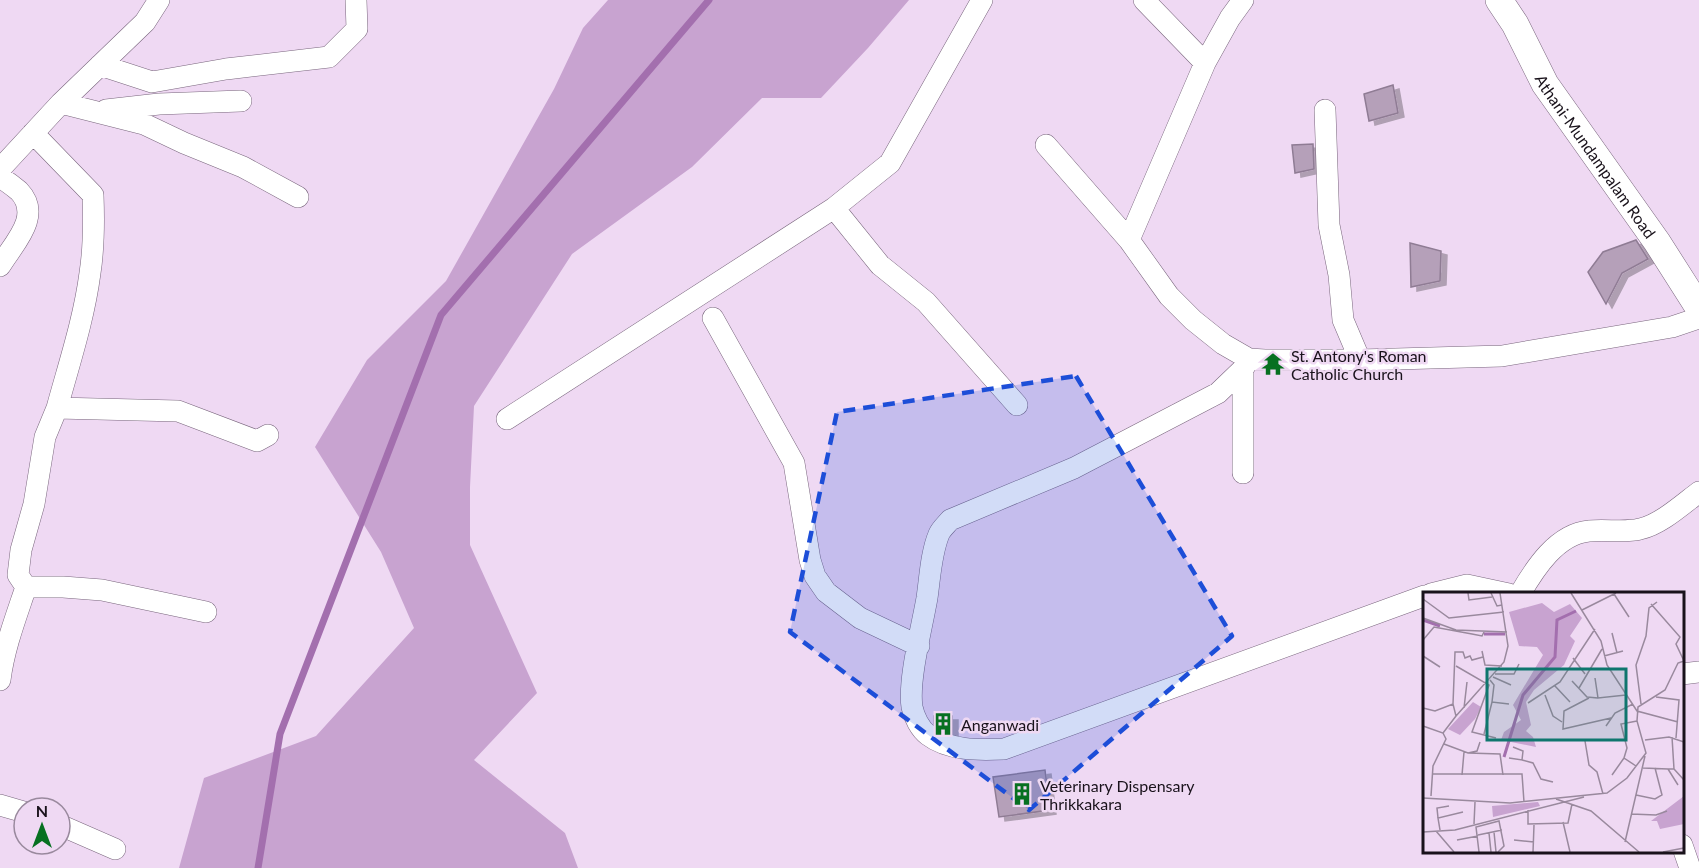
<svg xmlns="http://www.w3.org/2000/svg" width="1699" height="868" font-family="Lato,sans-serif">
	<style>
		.green { fill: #c8a3d0 }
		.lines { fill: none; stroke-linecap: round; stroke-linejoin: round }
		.stream { stroke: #a36fae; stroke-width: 7 }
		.building { fill: #b5a0b9; stroke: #8f7c94; stroke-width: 1.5; filter: url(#shadow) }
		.minor-casing { stroke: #79667d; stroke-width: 22 }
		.tertiary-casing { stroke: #79667d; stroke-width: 28 }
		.minor { stroke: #fff; stroke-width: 21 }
		.tertiary { stroke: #fff; stroke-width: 27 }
		.marked { fill: #1d4ed8; fill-opacity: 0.2; stroke: #1d4ed8; stroke-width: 4.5; stroke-dasharray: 12 8; stroke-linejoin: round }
		.labels { text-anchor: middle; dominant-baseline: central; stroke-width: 5; stroke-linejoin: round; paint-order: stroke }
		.street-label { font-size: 16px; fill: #19121b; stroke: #efd9f3 }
		.poi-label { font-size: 16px; fill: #19121b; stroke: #efd9f3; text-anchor: start }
		.inset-river { fill: none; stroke: #a36fae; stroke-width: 3 }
		.inset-road { fill: none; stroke: #99899d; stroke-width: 1.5 }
		.view { fill: #0f766e; fill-opacity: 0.15; stroke: #0f766e; stroke-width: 3 }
		.inset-edge { fill: none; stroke: #19121b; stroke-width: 3 }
	</style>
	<defs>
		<filter id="shadow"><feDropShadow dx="6" dy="4" stdDeviation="0" flood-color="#0004"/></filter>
	</defs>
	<rect width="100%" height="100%" fill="#efd9f3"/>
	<path class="green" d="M608,0h301l-41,48 -47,50h-59l-70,69 -120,87 -98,152 -4,81v58l67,148 -63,67 91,73 13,35h-399l25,-90 112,-42 98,-108 -33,-76 -66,-105 52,-87 79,-79 108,-192 29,-61z"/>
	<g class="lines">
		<path class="stream" d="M258,868l22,-134 161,-419 268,-315"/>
	</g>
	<path class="building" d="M1393,85l5,28 -29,8 -5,-27z
		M1313,144l1,25 -19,4 -3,-28z
		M1636,240l12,19 -26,14 -16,31 -18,-32 15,-20z
		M1410,243l31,8 -1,30 -29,6z
		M934,716h18v17l-18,-9z
		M1045,770l5,40 -51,7 -6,-40z"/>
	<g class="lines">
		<g class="minor-casing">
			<path id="minor" d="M1144,0l61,63
				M100,65l52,17 74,-13 103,-12 28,-28 -1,-29
				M61,103l83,21 40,19 59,24 55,30
				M106,110l53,-6 82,-3
				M1325,110l4,115 10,50 4,45 17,40 142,-4 170,-29 27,-9
				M33,133l60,62c1,26 1,52 -3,78 -6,46 -21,91 -33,135
				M1046,145l83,95 40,56 24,24 30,24 26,15 16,1h95
				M0,169l61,-66 84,-81 14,-22
				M0,177c6,4 13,9 19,14 24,25 -6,53 -19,75
				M834,208l46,57 46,37 91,103
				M1129,240l76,-177 25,-45 13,-18
				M713,318l81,145 16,97 5,16 11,16 34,26 59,28
				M1249,359l-6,10 -25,24 -144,75 -124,52c-3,4 -9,9 -11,14 -8,19 -9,43 -12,64 -5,29 -19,82 -15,109 2,10 8,22 16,28 21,16 51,15 76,14l420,-153
				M1243,369v104
				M507,419l327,-211 56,-45 92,-163
				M26,587h37l39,3 104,22
				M1431,594l36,-9 42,9
				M1520,594c15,-26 37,-60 69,-63 17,-2 35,2 51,-2 20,-4 43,-25 59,-37
				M1682,674l17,-2
				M0,680c4,-32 16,-63 26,-93l-8,-12 3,-25 13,-46 11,-67 12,-29 121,3 79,30 11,-6
				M0,805l24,7
				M60,825l55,24
				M1682,845l8,23"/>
		</g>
		<g class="tertiary-casing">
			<g id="tertiary">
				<path id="s1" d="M1499,0l16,24 30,60 112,158 42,66"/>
			</g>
		</g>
		<use href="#minor" class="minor"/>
		<use href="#tertiary" class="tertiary"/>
	</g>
	<path class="marked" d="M1076,376l156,260 -203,174 -239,-178 47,-220z"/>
	<defs>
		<g id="temple-bare" transform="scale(1.8)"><path d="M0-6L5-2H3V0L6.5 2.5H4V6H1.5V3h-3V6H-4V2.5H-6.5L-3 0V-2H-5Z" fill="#077021" stroke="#efd9f3" stroke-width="2.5" paint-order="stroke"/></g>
		<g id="building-bare" transform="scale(1.8)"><path d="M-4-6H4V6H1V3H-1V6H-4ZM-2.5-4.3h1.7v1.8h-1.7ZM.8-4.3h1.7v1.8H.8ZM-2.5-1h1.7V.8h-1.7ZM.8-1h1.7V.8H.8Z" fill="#077021" stroke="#efd9f3" stroke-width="2.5" paint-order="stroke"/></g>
	</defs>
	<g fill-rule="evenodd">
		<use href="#temple-bare" x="1273" y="364"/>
		<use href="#building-bare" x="943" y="724"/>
		<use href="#building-bare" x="1022" y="794"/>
	</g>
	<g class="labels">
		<g class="street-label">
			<text stroke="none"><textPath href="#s1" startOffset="184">Athani-Mundampalam Road</textPath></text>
		</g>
		<g class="poi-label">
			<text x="1291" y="355">St. Antony's Roman<tspan x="1291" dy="18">Catholic Church</tspan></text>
			<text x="961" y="724">Anganwadi</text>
			<text x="1040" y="785">Veterinary Dispensary<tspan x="1040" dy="18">Thrikkakara</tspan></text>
		</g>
	</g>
	<g transform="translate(1423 592)">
		<rect width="261" height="261" fill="#efd9f3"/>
		<path d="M119,11l12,9 16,-8 12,14 -12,18 5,5 -11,24 -30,25 -8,12 5,23 -5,6 7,6 3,10 -35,-7 3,-8 17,-12 -8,-15 30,-50 -6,-8 -18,-1 -10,-34zM50,110l8,5 -6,12 -15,16 -12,-6zM261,204v28l-24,5 -3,-8h-6zM115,210l2,4 -47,11 -1,-11z" fill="#c8a3d0"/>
		<path class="inset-river" d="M0,28l17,6M61,42h21M81,165l19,-62 32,-38 2,-37 19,-9"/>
		<path class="inset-road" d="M45,1l1,7 23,-3M68,1l6,13 5,-1M148,1l30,48 6,24 30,46 41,11M191,2l15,23M0,7l26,19 55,-6M228,12l29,33 -4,7 8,17M159,18l34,-17M0,26l33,12 51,2M189,41l5,20M0,48l11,-13 38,7 10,2 2,-4M59,59l3,14 17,1M0,64l17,11M181,64l19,-5M150,66l12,16M33,74l33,19 -17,47 24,6M72,82h19l5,-10M70,85l18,8M172,86l3,20 28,-3M67,88l4,5 -2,17M149,89l15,16 11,1M132,94l15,16M156,96l23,-39M122,103l8,21 9,6M233,105l23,3 -3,38M166,106l-25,13 -1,18 48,-11M105,111l32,-21 35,-53M30,112l2,-52h8l2,6 5,-2 2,4 11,-3M218,112l-5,-39 10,-29 3,-28 8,-6M0,116l12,3 18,-7 3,12 -13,17M41,116l3,-26M33,124l48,-54 4,-16 -8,-53M0,134l20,7 3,6 -13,27 -2,30M183,134l9,-13 18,-9M61,142l8,-32 17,2M249,145l2,32M222,148l24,-3 15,5M162,149l4,24 8,7 6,22M21,152l24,9 9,-2 3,-9M45,161l32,1 3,21M86,166l13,2 1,-9 -10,-4M99,168l11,3 8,16 12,3M213,174l-12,-8 3,-10 -6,-24 16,-3M220,176l25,1 10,16M245,177h6l10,11M10,182h89l2,28M39,183l2,-23M189,183l12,-17M213,203l19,4 7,-4 -7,-27M0,206l87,5 97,-10 20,-15 19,-25 -9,-32 1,-14 27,-17 13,-27 6,-2M133,207l35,12 48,41M105,218v14l40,-1 4,-19M208,222l25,1 11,-4M15,226l-1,-10 12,-2M140,230l7,30M51,232l1,-22M17,238l-2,-12 25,-6M13,239l18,21M0,240l32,-2 129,-33M71,240l2,20M66,241l2,19M55,243l24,-5M34,248l21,-4M91,248l20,2M202,250l20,-86M56,260l-3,-25 23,-6 5,25 -6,6M110,260l1,-27M240,260l21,-4"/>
		<path class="view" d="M64,77h139v71h-139z"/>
		<rect width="261" height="261" class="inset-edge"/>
	</g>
	<g transform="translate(42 826)"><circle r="28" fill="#efd9f3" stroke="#99899d" stroke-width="1.5"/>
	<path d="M0-4.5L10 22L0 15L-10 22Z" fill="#077021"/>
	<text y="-9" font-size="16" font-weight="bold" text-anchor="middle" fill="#19121b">N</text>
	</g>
</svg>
